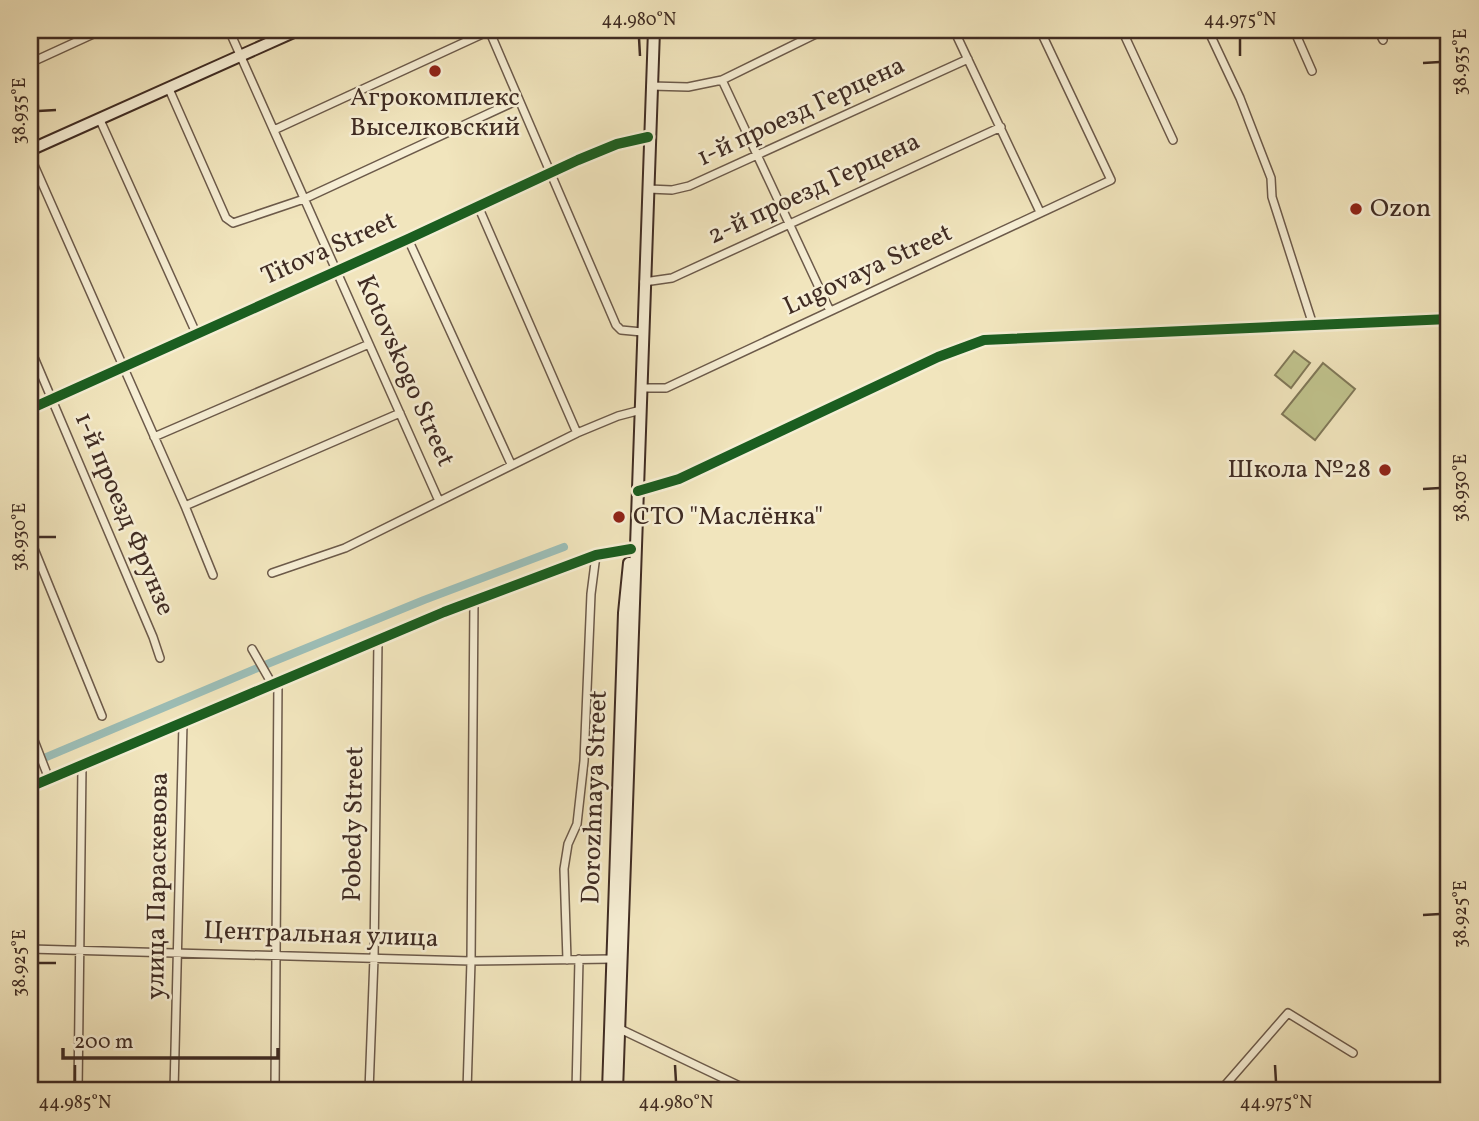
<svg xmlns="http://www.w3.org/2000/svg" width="1479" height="1121" font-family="Vollkorn,serif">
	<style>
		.garden { fill: #c0c38d; stroke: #807858; stroke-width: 2 }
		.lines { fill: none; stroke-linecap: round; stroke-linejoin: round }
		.canal { stroke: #9cbeb7; stroke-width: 8 }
		.street-casing { stroke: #6c5a4a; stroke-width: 10 }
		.secondary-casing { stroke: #402c23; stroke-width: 14 }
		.street { stroke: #f6eed4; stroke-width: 7 }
		.secondary { stroke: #f6eed4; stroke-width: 10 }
		.cycleway-casing { stroke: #f6eed4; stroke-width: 15 }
		.cycleway { stroke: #1b5e20; stroke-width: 10 }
		.ticks { fill: none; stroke: #402c23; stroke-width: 2.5 }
		.poi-dot { fill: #8f2418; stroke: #f6eed4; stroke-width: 2.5 }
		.labels { text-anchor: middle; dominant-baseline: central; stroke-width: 5; stroke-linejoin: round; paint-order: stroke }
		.poi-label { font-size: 26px; fill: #402c23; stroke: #f6eed4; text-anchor: start }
		.street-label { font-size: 26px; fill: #402c23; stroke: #f6eed4 }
		.neatline { fill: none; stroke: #402c23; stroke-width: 2.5 }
		.ticks-label { font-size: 18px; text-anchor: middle; fill: #402c23 }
	</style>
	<rect width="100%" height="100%" fill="#f1e5bd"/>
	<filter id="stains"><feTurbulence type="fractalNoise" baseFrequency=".00286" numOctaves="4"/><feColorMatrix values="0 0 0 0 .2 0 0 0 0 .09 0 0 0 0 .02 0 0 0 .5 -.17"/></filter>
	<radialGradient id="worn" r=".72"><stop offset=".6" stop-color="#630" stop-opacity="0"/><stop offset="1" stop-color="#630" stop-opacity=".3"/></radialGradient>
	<path class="garden" d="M1294,351l16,12 -19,25 -16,-13z
		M1323,363l32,26 -40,51 -33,-26z"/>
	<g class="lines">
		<path class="canal" d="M30,764l230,-97 164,-67 140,-53"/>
		<g class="street-casing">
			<path id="street" d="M229,30l210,471
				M489,30l127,295 5,5 21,2
				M954,30l86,182
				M1122,30l51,110
				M1208,30l32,68 31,80 1,19 41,128
				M1294,30l18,41
				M1378,30l5,10
				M30,63l72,-33
				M722,80l108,231
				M651,86l37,1 34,-7 102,-50
				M169,89l57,129 7,5 71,-24 214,-99
				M100,120l96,213
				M274,130l215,-99
				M30,156l155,350 28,69
				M648,189l24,1 17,-4 279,-127
				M478,206l99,227
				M408,239l103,225
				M644,282l28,-4 329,-151
				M30,348l123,289 7,21
				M642,388h24l445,-208 -71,-150
				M30,409l378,-170 170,-79 39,-16 31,-7
				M154,437l215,-93
				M638,491l41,-12 259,-122 46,-17 465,-21
				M185,506l215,-93
				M30,539l72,177
				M272,573l73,-25 232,-115 41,-17 23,-6
				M252,649l20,35
				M30,730l19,49
				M30,787l414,-175 152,-57 35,-6
				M30,949l441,12 141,-2
				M567,960l-3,-91 4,-25 9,-20 7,-63 7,-167 5,-39
				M618,1028l132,63
				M78,1091l4,-325
				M174,1091l9,-368
				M275,1091l3,-410
				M369,1091l5,-133 4,-318
				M467,1091l4,-130 3,-361
				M576,1091l3,-132
				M1220,1091l68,-78 65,40"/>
		</g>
		<g class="secondary-casing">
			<path id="secondary" d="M30,150l268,-120
				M608,1091l16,-478 5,-50
				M617,1091l37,-1061"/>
		</g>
		<use href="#street" class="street"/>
		<use href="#secondary" class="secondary"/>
		<g class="cycleway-casing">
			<path id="cycleway" d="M30,409l378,-170 170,-79 39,-16 31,-7
				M638,491l41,-12 259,-122 46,-17 465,-21
				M30,787l414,-175 152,-57 35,-6"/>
		</g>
		<use href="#cycleway" class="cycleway"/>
	</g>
	<path class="ticks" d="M639,38l1,18M1240,38v18M1423,63l17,-1M38,111l18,-1M1423,489l17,-1M38,537h18M1423,915l17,-1M38,963h18M75,1065v17M675,1065l1,17M1275,1065l1,17"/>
	<g class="poi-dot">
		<circle cx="435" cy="71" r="7"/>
		<circle cx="1356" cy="209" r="7"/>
		<circle cx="1385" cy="470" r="7"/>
		<circle cx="619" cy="517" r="7"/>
	</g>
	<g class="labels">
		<g class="poi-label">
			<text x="435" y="98" text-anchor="middle">Агрокомплекс<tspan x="435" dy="30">Выселковский</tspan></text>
			<text x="1370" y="209">Ozon</text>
			<text x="1371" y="470" text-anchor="end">Школа №28</text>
			<text x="633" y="517">СТО "Маслёнка"</text>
		</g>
		<g class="street-label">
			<text transform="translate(801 112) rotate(-25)">1-й проезд Герцена</text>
			<text transform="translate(814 189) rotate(-25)">2-й проезд Герцена</text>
			<text transform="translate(329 249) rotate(-24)">Titova Street</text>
			<text transform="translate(868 270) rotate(-25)">Lugovaya Street</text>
			<text transform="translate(405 371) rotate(66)">Kotovskogo Street</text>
			<text transform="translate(124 514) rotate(67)">1-й проезд Фрунзе</text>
			<text transform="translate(595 797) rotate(-88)">Dorozhnaya Street</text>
			<text transform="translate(354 824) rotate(-89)">Pobedy Street</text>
			<text transform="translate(158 886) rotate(-89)">улица Параскевова</text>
			<text transform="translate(321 935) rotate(2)">Центральная улица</text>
		</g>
	</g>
	<rect width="1479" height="1121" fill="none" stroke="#f1e5bd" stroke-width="77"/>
	<path d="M63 1048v10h215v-10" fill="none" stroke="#402c23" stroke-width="3.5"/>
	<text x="74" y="1048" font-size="21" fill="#402c23" stroke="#f6eed4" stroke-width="5" paint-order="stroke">200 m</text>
	<rect x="38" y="38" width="1402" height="1044" class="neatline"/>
	<g class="ticks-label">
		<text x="639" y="25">44.980°N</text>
		<text x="1240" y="25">44.975°N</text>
		<text transform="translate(1460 62) rotate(-90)" y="6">38.935°E</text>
		<text transform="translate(19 111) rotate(-90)" y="6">38.935°E</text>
		<text transform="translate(1460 488) rotate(-90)" y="6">38.930°E</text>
		<text transform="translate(19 537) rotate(-90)" y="6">38.930°E</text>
		<text transform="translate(1460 914) rotate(-90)" y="6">38.925°E</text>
		<text transform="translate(19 963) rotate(-90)" y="6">38.925°E</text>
		<text x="75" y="1108">44.985°N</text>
		<text x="676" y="1108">44.980°N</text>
		<text x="1276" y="1108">44.975°N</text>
	</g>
	<rect width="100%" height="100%" filter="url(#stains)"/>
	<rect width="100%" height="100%" fill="url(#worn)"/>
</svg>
